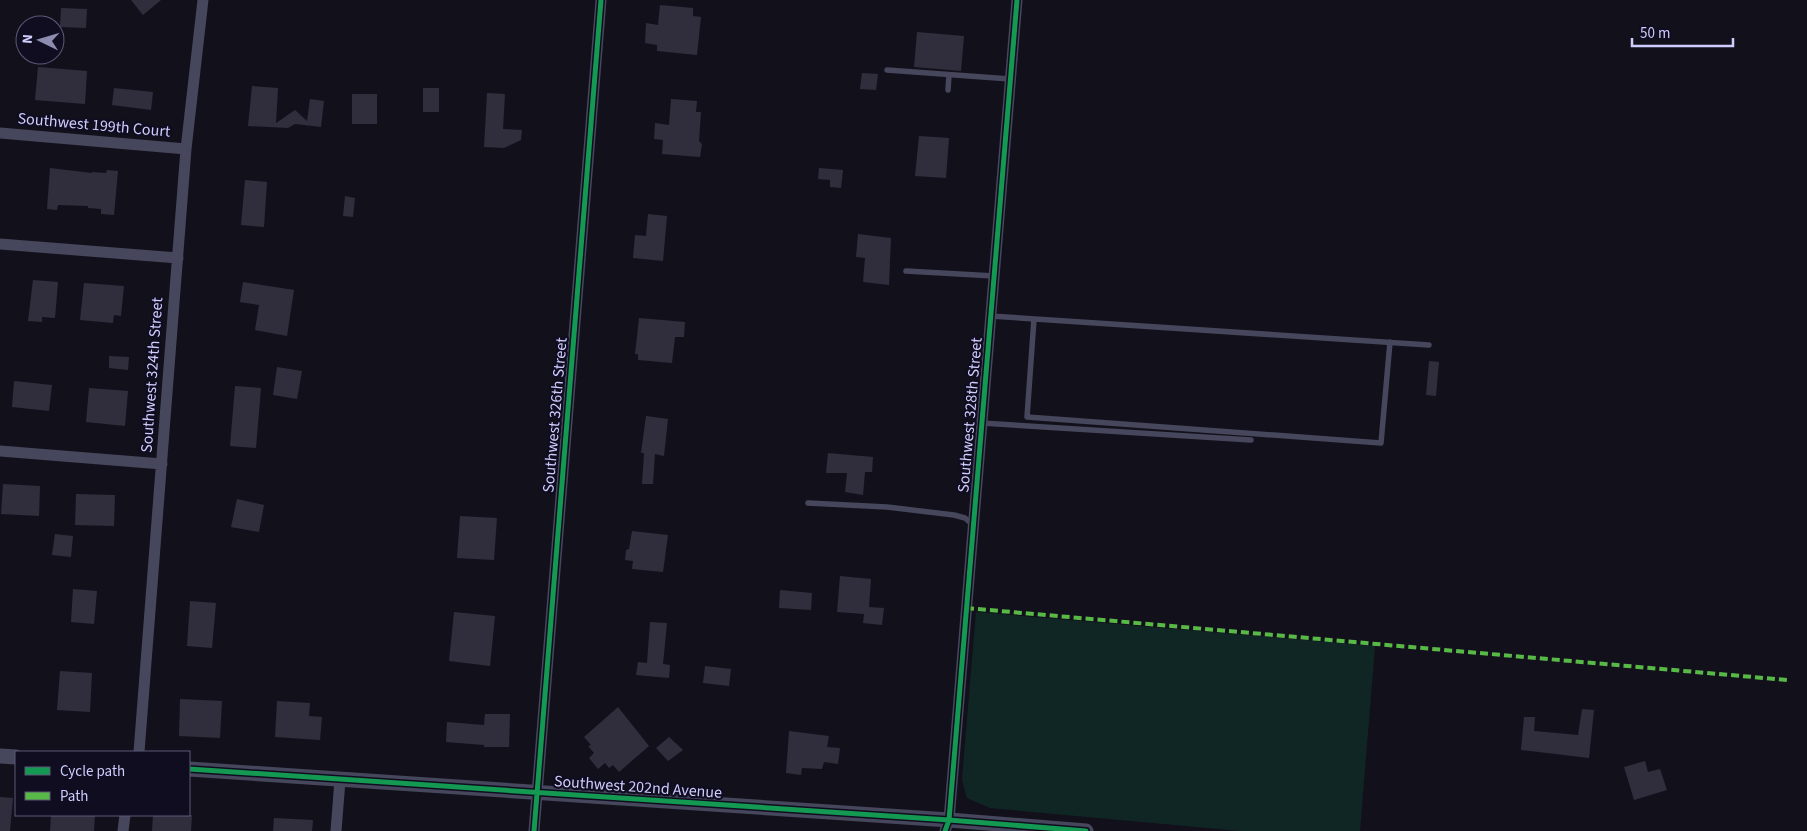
<svg xmlns="http://www.w3.org/2000/svg" width="1807" height="831" font-family="'Source Sans 3',sans-serif">
	<style>
		.green { fill: #102625 }
		.building { fill: #302e3d }
		.lines { fill: none; stroke-linecap: round; stroke-linejoin: round }
		.service { stroke: #46475c; stroke-width: 5.5 }
		.minor { stroke: #46475c; stroke-width: 11 }
		.tertiary { stroke: #46475c; stroke-width: 15 }
		.quiet { stroke: #58b947; stroke-width: 4; stroke-dasharray: 8 4; stroke-linecap: butt }
		.cycleway-casing { stroke: #0f0d1f; stroke-width: 8 }
		.cycleway { stroke: #139951; stroke-width: 5 }
		.labels { text-anchor: middle; dominant-baseline: central; stroke-width: 4.5; stroke-linejoin: round; paint-order: stroke }
		.street-label { font-size: 16px; fill: #cfccfe; stroke: #0f0d1f }
	</style>
	<rect width="100%" height="100%" fill="#12111b"/>
	<path class="green" d="M976,612l399,34 -15,185h-120l-250,-23 -23,-10 -5,-18z"/>
	<path class="building" d="M131,0h30l-18,15z
		M660,5l33,3v8l8,1 -4,38 -40,-4v-6l-12,-2 1,-20 12,2z
		M61,8l26,1 -1,19 -26,-1z
		M917,32l47,4 -3,35 -47,-4z
		M38,67l49,4 -2,33 -50,-4z
		M862,73l16,1 -2,16 -16,-1z
		M252,86l26,2 -2,35 19,-13 12,11 3,-22 14,2 -3,26 -26,-3 -7,4 -40,-2z
		M114,88l39,4 -2,18 -39,-5z
		M423,88h16v24h-16z
		M487,93l18,1 -2,35 19,1 -1,10 -17,8 -20,-1z
		M352,94h25v30h-25z
		M671,99l26,2 -1,11h5l-2,29 3,3 -2,13 -38,-3 1,-14 -9,-1 1,-16 14,2z
		M919,136l30,2 -3,40 -31,-2z
		M50,168l42,5v-1l14,1 1,-3 11,1 -4,44 -13,-1v-5l-13,-1v-2l-30,-1 -1,5 -10,-1z
		M819,168l24,2 -2,18 -11,-1v-7l-12,-1z
		M245,180l22,2 -3,45 -23,-2z
		M345,196l10,2 -2,19 -10,-1z
		M648,214l19,2 -4,45 -30,-3 2,-23 11,1z
		M858,234l33,4 -2,47 -26,-3 2,-24 -9,-1z
		M33,280l25,2 -3,36 -13,-1v5l-14,-1z
		M243,282l51,8 -7,46 -32,-6 4,-25 -19,-3z
		M84,283l40,3 -3,30 -7,-1 -1,8 -33,-3z
		M639,318l46,4 -1,15h-9l-3,26 -34,-3v-6h-3z
		M109,356l20,1 -1,13 -19,-2z
		M1429,361l10,1 -3,34 -10,-1z
		M277,367l25,4 -5,28 -24,-4z
		M14,381l38,4 -3,26 -37,-4z
		M235,386l26,2 -5,60 -26,-2z
		M89,388l39,3 -3,35 -39,-4z
		M646,416l22,3 -4,37 -9,-2 -2,30h-11l2,-31h-3z
		M828,453l45,4 -1,15h-7l-2,23 -18,-3 2,-19h-21z
		M3,484l37,2 -1,30 -38,-2z
		M76,494l39,1 -1,31 -39,-1z
		M237,499l27,6 -5,27 -28,-5z
		M460,516l37,2 -3,42 -37,-2z
		M632,531l36,4 -5,37 -31,-3 1,-8 -8,-1 1,-10 3,-1z
		M55,534l18,2 -2,21 -19,-2z
		M840,576l31,3 -2,28 15,1 -2,17 -19,-2 1,-9 -27,-2z
		M73,589l24,2 -3,33 -23,-2z
		M780,590l32,3 -1,17 -32,-2z
		M190,601l26,2 -4,45 -25,-2z
		M454,612l41,4 -5,50 -41,-5z
		M650,622l17,1 -4,41 7,1 -1,13 -33,-3 2,-13 9,1z
		M705,666l26,3 -2,17 -26,-3z
		M60,671l32,2 -2,39 -33,-2z
		M180,699l42,2 -2,37 -41,-2z
		M277,701l33,2 -1,13 13,1 -2,23 -45,-3z
		M618,707l31,39 -30,26 -6,-7 -4,3 -4,-5 -7,6 -9,-11 5,-5 -6,-7 3,-1 -7,-8z
		M1582,709l12,1 -5,48 -68,-8 3,-33h11l-1,14 44,4z
		M485,714h25l-1,33h-25v-2l-38,-3 1,-20 37,3z
		M789,731l40,5 -2,11 13,1 -2,16 -14,-2 -2,7 -20,-1 -1,7 -15,-2z
		M669,737l14,13 -15,11 -12,-13z
		M1645,761l3,11 12,-3 7,21 -33,10 -10,-33z
		M0,797l13,1 -3,33h-10z
		M51,815h44l-1,16h-44z
		M153,815h39l-1,16h-39z
		M274,818l39,2 -1,11h-39z"/>
	<g class="lines">
		<path class="service" d="M887,70l123,9
			M948,90l1,-15
			M906,271l88,5
			M990,316l439,29
			M1034,319l-7,98 354,26 9,-101
			M981,423l270,17
			M808,503l79,4 67,8 11,3 8,7"/>
		<path class="minor" d="M0,133l186,16
			M0,244l178,14
			M0,451l162,13
			M139,752l47,-603 17,-149
			M123,831l2,-16
			M336,831l4,-51
			M534,831l67,-831
			M945,831l4,-11 68,-820"/>
		<path class="tertiary" d="M0,756l16,1
			M189,769l760,51 137,11"/>
		<path class="quiet" d="M966,608l821,72"/>
		<g class="cycleway-casing">
			<path id="cycleway" d="M189,769l760,51 137,11
				M534,831l67,-831
				M945,831l4,-11 68,-820"/>
		</g>
		<use href="#cycleway" class="cycleway"/>
	</g>
	<g class="labels">
		<g class="street-label">
			<text transform="translate(94 125) rotate(5)">Southwest 199th Court</text>
			<text transform="translate(152 375) rotate(-86)">Southwest 324th Street</text>
			<text transform="translate(555 415) rotate(-85)">Southwest 326th Street</text>
			<text transform="translate(970 415) rotate(-85)">Southwest 328th Street</text>
			<text transform="translate(638 787) rotate(4)">Southwest 202nd Avenue</text>
		</g>
	</g>
	<rect x="15" y="751" width="175" height="65" fill="#0f0d1f" stroke="#5c5978"/>
	<rect x="25" y="767" width="25" height="8" fill="#139951" stroke="#5c5978"/>
	<text x="60" y="776" font-size="15" fill="#cfccfe">Cycle path</text>
	<rect x="25" y="792" width="25" height="8" fill="#58b947" stroke="#5c5978"/>
	<text x="60" y="801" font-size="15" fill="#cfccfe">Path</text>
	<g transform="translate(40 40) rotate(275)"><circle r="24" fill="#0f0d1f" stroke="#5c5978"/>
	<path d="M0-4L9 19L0 12L-9 19Z" fill="#8d8baf"/>
	<text y="-8" font-size="14" font-weight="bold" text-anchor="middle" fill="#cfccfe">N</text>
	</g>
	<path d="M1632 38v8h101v-8" fill="none" stroke="#cfccfe" stroke-width="2.5"/>
	<text x="1640" y="38" font-size="15" fill="#cfccfe" stroke="#0f0d1f" stroke-width="4" paint-order="stroke">50 m</text>
</svg>
